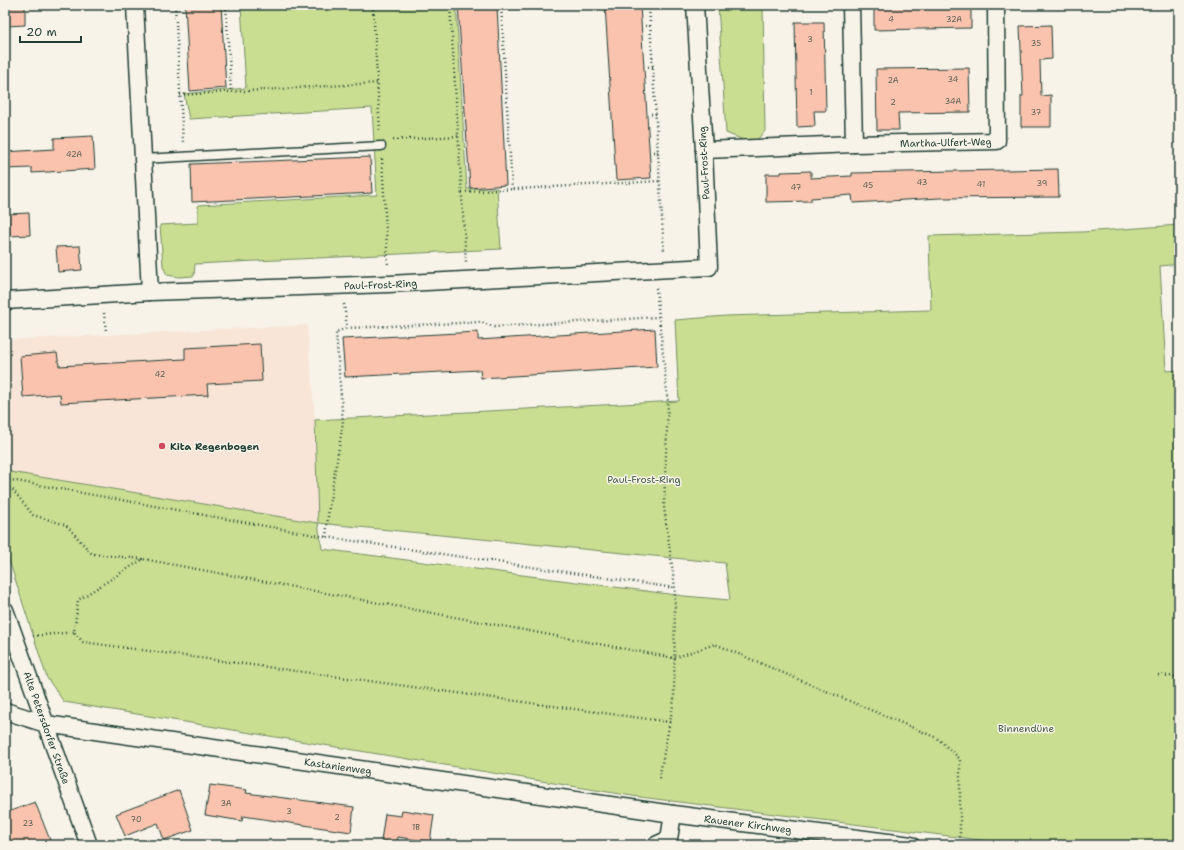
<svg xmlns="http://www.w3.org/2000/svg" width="1184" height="850" font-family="'Shantell Sans',sans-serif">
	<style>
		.built { fill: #f8e5d7 }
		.green { fill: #cade92; stroke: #748e63; fill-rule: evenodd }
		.building { fill: #fac3ae; stroke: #1f3d34 }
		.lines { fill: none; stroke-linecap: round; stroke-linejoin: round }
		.lane-casing { stroke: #1f3d34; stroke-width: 11 }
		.street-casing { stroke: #1f3d34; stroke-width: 19 }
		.path { stroke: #1f3d34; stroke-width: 2.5; stroke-dasharray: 1 3; stroke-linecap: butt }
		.lane { stroke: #f7f3e8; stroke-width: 8 }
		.street { stroke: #f7f3e8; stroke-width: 16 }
		.poi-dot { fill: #d1495b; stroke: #f7f3e8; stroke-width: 1.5 }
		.labels { text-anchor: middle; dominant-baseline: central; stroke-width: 3; stroke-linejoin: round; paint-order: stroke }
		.number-label { font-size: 8px; fill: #565e52 }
		.street-label { font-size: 10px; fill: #1f3d34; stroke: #f7f3e8 }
		.poi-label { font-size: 10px; font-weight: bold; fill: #1f3d34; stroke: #f7f3e8; text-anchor: start }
		.park-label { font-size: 10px; fill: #415d47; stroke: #f7f3e8 }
	</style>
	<rect width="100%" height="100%" fill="#f7f3e8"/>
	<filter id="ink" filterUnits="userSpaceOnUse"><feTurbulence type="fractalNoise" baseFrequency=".025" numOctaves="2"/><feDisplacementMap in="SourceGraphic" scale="8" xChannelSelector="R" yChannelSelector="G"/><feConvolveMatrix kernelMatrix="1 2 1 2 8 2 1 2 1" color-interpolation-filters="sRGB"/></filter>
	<g filter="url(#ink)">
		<path class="built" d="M307,325l8,95 3,103 -308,-51 -5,-68v-64z"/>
		<path class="green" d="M241,5h215l11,184 30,-1 4,61 -306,15 -1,12 -16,1 -11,-2 -4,-9 -3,-41 38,-2v-18l179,-10 -5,-87 -183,11 -5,-25 62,-6z
			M718,5h45l2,126 -8,9 -11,1 -20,-8z
			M1179,225v39l-19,2 6,105 13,-1v475h-159l-388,-49 -568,-94 -17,-24 -42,-130v-71l5,-5 308,51 -3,-103 364,-19 -4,-81 51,-4 205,-6 -2,-74 153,-4zM318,523l407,40 5,37 -46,-4 -362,-47z"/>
		<path class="building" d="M6,5h19v20l-18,1z
			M185,5h36l5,83 -36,3z
			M458,5h39l9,180 -36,3z
			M605,5h35l11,173 -35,2z
			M874,5h97v23l-97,2z
			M795,22h29l2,89h-12l1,15 -18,1z
			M1051,25l1,34 -12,1 1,36 10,-1v32h-30v-31h2l-3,-70z
			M969,68l1,44 -72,1 1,17h-22l-1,-61z
			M93,136l2,33 -63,4v-5l-27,1v-17l49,-3v-11z
			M370,157l2,36 -180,9 -1,-38z
			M1058,169l1,28 -119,1 -87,5 -1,-8 -41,3v3l-45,1v-28h15v-2l30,-1v7l41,-2v-3z
			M29,213l1,22 -20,1 -2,-22z
			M80,246l2,24 -24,2 -2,-25z
			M655,329l2,38 -176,11 -1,-8 -135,7 -3,-38 136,-7v8z
			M260,344l2,37 -55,3 1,11 -147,8 -1,-9 -37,3 -3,-41 37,-3 2,13 126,-7v-11z
			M210,785l37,5 -1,3 108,14 -3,25 -108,-16 -1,5 -37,-6z
			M179,790l14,40 -29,10 -6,-17 -33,13 -9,-22z
			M35,802l15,38 -12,5h-28l-5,-13v-19z
			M402,810l32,5 -4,27 -32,-5 -1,6 -16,-2 4,-27 16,2z"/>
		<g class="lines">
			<g class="lane-casing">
				<path id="lane" d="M143,159l238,-13"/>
			</g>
			<g class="street-casing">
				<g id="street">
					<path d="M135,5l15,287"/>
					<path d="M851,5l3,139"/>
					<path id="s1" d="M704,150l150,-6 143,-3 -1,-136"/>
					<path id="s2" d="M5,301l145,-9 239,-8 320,-17 -5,-117 -9,-145"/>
					<path id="s3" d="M5,610l84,235"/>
					<path id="s4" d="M5,711l41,13 627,90 238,31"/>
					<path d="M656,845l13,-6 4,-25"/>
				</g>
			</g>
			<path class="path" d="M175,5l8,137
				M226,5l5,87
				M373,5l7,127
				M450,5l16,257
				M501,5l11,184
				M649,5l15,247
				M645,26h6
				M648,67h5
				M180,95l198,-12
				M651,114h5
				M393,140l65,-4
				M653,152h5
				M382,159l6,107
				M462,192l198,-11
				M656,288l12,114 -4,105 11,81 -1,112 -15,79
				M344,304l3,24 134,-6 13,5 164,-10
				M104,313l2,18
				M5,479l321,58 349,51
				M5,488l7,1 21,26 33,10 26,29 51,5
				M326,537l3,-30 14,-84 -7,-91 11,-4
				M33,636l41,-4
				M1158,675l21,2
				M670,722l-587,-80 -9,-10 4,-32 65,-41 531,99 41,-14 222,94 23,21v86"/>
			<use href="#lane" class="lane"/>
			<use href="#street" class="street"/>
		</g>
	</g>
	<circle class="poi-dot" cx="162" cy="446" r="4"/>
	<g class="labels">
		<g class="number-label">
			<text x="891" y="19">4</text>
			<text x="954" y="19">32A</text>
			<text x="810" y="39">3</text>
			<text x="1036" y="43">35</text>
			<text x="953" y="79">34</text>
			<text x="893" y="80">2A</text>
			<text x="811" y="92">1</text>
			<text x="953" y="101">34A</text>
			<text x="893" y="102">2</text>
			<text x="1036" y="112">37</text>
			<text x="74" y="154">42A</text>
			<text x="922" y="182">43</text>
			<text x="1042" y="183">39</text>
			<text x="981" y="184">41</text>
			<text x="868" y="185">45</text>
			<text x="796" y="187">47</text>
			<text x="160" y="374">42</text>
			<text x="226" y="803">3A</text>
			<text x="289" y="811">3</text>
			<text x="337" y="817">2</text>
			<text x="136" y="819">70</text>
			<text x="28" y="823">23</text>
			<text x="416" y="827">1B</text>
		</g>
		<g class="street-label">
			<text stroke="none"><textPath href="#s1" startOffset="242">Martha-Ulfert-Weg</textPath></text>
			<text transform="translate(704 163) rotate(-93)">Paul-Frost-Ring</text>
			<text stroke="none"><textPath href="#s2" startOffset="376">Paul-Frost-Ring</textPath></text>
			<text stroke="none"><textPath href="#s3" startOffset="125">Alte Petersdorfer Straße</textPath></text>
			<text stroke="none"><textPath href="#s4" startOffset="338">Kastanienweg</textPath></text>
			<text stroke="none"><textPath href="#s4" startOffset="752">Rauener Kirchweg</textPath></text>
		</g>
		<g class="poi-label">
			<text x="170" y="446">Kita Regenbogen</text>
		</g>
		<g class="park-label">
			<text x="644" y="479">Paul-Frost-Ring</text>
			<text x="1026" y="728">Binnendüne</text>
		</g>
	</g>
	<rect width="1184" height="850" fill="none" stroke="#f7f3e8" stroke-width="20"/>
	<rect x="10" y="10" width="1164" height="830" fill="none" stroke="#1f3d34" stroke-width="1.5" filter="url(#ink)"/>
	<path d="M20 36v6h61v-6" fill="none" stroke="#1f3d34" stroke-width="2"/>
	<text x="26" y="36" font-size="12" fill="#1f3d34" stroke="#f7f3e8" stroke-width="3" paint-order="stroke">20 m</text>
</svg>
